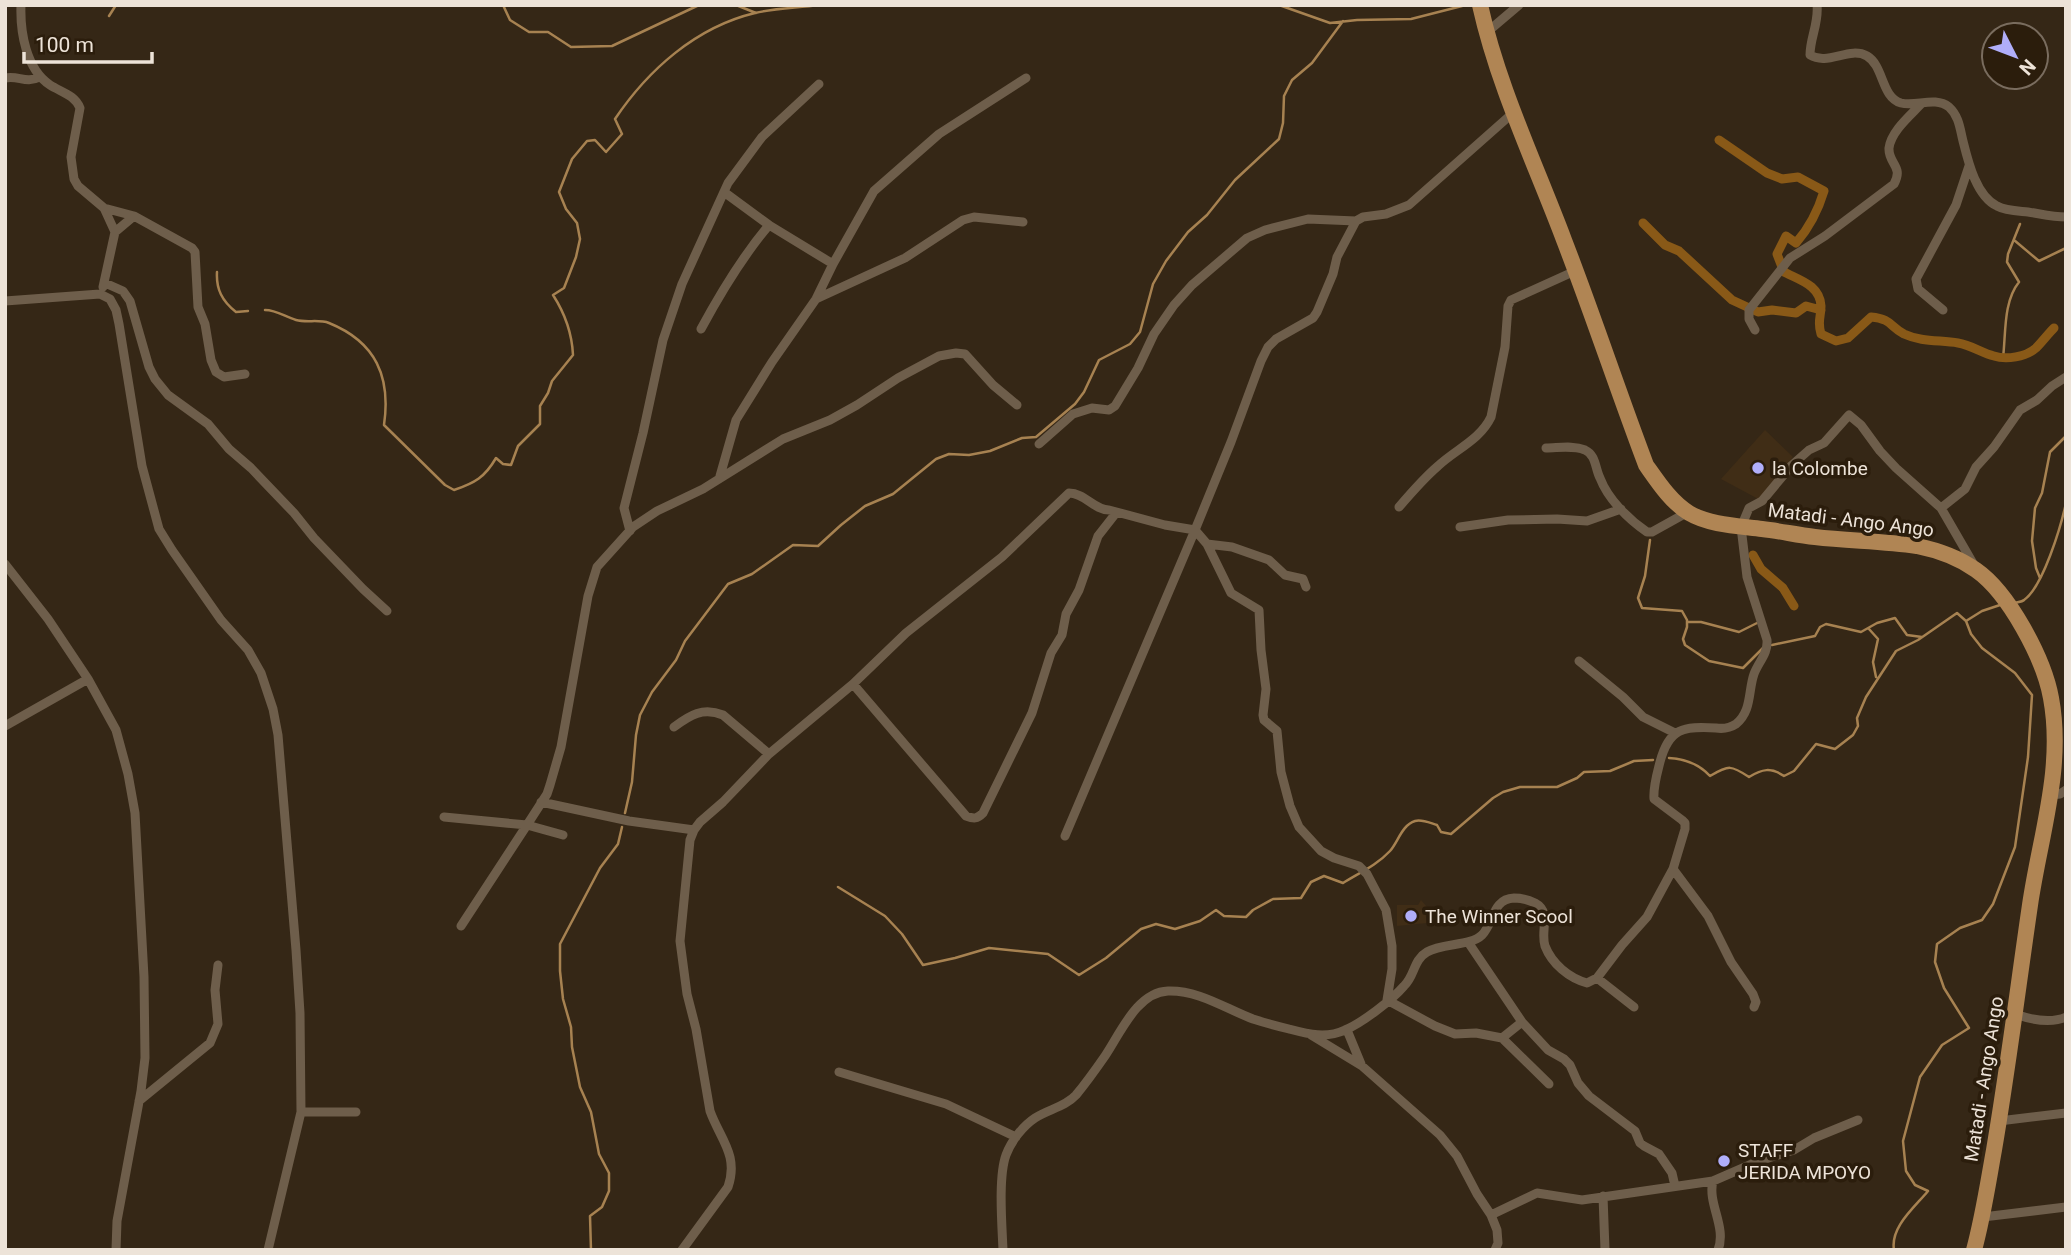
<svg xmlns="http://www.w3.org/2000/svg" width="2071" height="1255" font-family="Roboto,sans-serif">
	<style>
		.built { fill: #402d16 }
		.lines { fill: none; stroke-linecap: round; stroke-linejoin: round }
		.stream { stroke: #a78251; stroke-width: 2.5 }
		.canal { stroke: #895917; stroke-width: 9 }
		.minor { stroke: #6e5e4b; stroke-width: 9 }
		.trunk { stroke: #b08554; stroke-width: 16 }
		.poi-dot { fill: #b0aefa; stroke: #2b1d0c; stroke-width: 2.5 }
		.labels { text-anchor: middle; dominant-baseline: central; stroke-width: 7; stroke-linejoin: round; paint-order: stroke }
		.poi-label { font-size: 19px; fill: #ede3d8; stroke: #2b1d0c; text-anchor: start }
		.street-label { font-size: 19px; fill: #ede3d8; stroke: #2b1d0c }
	</style>
	<rect width="100%" height="100%" fill="#352716"/>
	<path class="built" d="M1765,430l28,27 -31,44 -41,-22z
		M1421,900l6,7 -2,4 2,12 -30,3v-21h21z"/>
	<g class="lines">
		<path class="stream" d="M503,5l7,15 19,12h19l23,15 41,-1 87,-41
			M736,5l20,8
			M1279,5l51,18 27,-3 54,-1 51,-13
			M109,16l7,-11
			M2014,240l25,21 27,-13
			M217,272c-1,17 5,29 19,40l12,-1
			M265,310c12,0 20,7 31,10 11,3 23,-1 33,3 47,19 62,54 55,102l61,60 9,5c21,-7 31,-13 42,-32l7,6 8,1 7,-19 22,-22v-18l8,-13 4,-12 21,-26c-1,-21 -9,-43 -20,-60l11,-7 12,-31 4,-18 -3,-16 -11,-14 -7,-17 13,-33 15,-18 8,-1 11,12 16,-18 -7,-15c33,-49 81,-92 140,-106 20,-5 43,-5 64,-8
			M2003,358c3,-24 0,-56 16,-76l-12,-20 1,-8 12,-30
			M1650,540l-5,36 -7,22 4,10 40,3 5,9v7l-4,12 2,6 24,16 34,7 20,-20
			M2040,578l-4,-10 -4,-27 3,-33 7,-15 8,-41 16,-16
			M2014,603c3,-1 8,-1 10,-3 19,-13 37,-74 42,-97
			M1687,622h14l38,10 18,-9
			M1869,629l9,10 -5,23 3,15
			M1772,645l43,-9 5,-9 6,-3 35,8 16,-9 18,-5 12,17 15,2
			M1669,758c17,1 30,6 41,18 19,-11 21,-11 39,1 13,-8 22,-10 35,-1l10,-5 22,-27 19,5 18,-14 5,-9 -1,-8 9,-21 30,-46 22,-11 39,-27 9,8
			M625,813l7,-31 4,-47 4,-20 12,-23 24,-32 9,-19 43,-57 24,-10 41,-29 25,1 23,-21 24,-19 28,-12 43,-35 13,-5 20,1 21,-4 32,-13 14,-1 39,-33 9,-12 15,-32 31,-16 10,-12 13,-48 13,-23 22,-29 19,-17 28,-35 44,-41 4,-16 1,-27 8,-16 20,-17 31,-42
			M838,887l47,29 17,18 21,31 32,-7 34,-10 59,6 31,21 27,-17 35,-29 15,-5 19,5 25,-8 16,-11 8,6 22,1 7,-7 20,-11 28,-1 10,-16 13,-6 19,7c16,-10 34,-18 47,-32 8,-9 12,-26 25,-30 7,-2 15,2 22,4l4,7 10,2 42,-36 10,-6 17,-5h37l20,-9 7,-6 26,-1 24,-10 19,-1
			M591,1250l-1,-34 12,-9 7,-16v-18l-10,-19 -8,-42 -11,-25 -8,-40 -1,-20 -8,-28 -3,-28v-27l40,-76 18,-24 4,-17
			M1894,1250c-4,-23 21,-43 34,-59l-13,-6 -9,-14 -3,-30 17,-64 22,-32 27,-17 -25,-40 -9,-26 2,-18 23,-16 22,-8 11,-16 22,-57 13,-90 4,-62 -17,-22 -33,-25 -11,-14 -5,-13 16,-10 18,-6"/>
		<path class="canal" d="M1719,140l48,33 15,6 16,-2 26,14c-6,20 -14,36 -28,52l-10,-7 -9,18 7,18c15,8 36,13 37,34 0,12 -4,15 0,28l15,7 12,-3 23,-21c21,2 18,9 33,17 17,8 36,6 54,9 13,2 24,10 36,13 12,4 32,1 42,-8 6,-6 12,-14 18,-20
			M1643,223l22,22 14,6 53,49 26,12 14,-2 24,3 10,-7 15,4
			M1753,555l8,14 22,19 11,18"/>
		<path class="minor" d="M21,5c-1,27 5,64 29,80 11,7 25,10 30,23l-9,49 3,22 4,7 26,22 30,8 58,32 3,4 3,55 7,17 6,36 5,12 8,5 21,-3
			M1817,5c2,18 -7,33 -7,50 18,11 39,-9 57,1 17,10 14,41 34,47 15,4 34,-7 48,4 10,9 11,22 14,34 5,20 13,55 34,65 9,5 22,5 31,6 13,2 25,5 38,5
			M1486,33l33,-28
			M5,78c14,-3 20,6 35,-1
			M724,192l45,33
			M115,232l19,-16
			M833,264l41,-73 65,-57 87,-56
			M105,283l18,8 7,10 19,66 6,12 13,16 40,29 21,25 22,19 43,45 20,25 49,51 24,22
			M103,287l12,-55 -11,-24
			M816,299l89,-41 58,-38 11,-3 49,5
			M5,301l95,-7 10,5 6,11 3,14 23,142 17,63 13,21 49,70 27,30 13,23 12,36 5,26 18,215 4,63 1,99 -33,138
			M1943,310l-25,-21 -2,-10 40,-74 13,-39
			M701,329c20,-37 41,-72 68,-104l64,39 -17,35 -44,63 -36,58 -16,56
			M1755,330l-6,-11v-9l41,-52 35,-22 69,-52c10,-18 -6,-20 -5,-36 2,-17 22,-33 33,-45
			M1039,444l34,-30 19,-6 17,2 6,-4 23,-38 16,-34 20,-29 18,-20 55,-47 18,-8 43,-11 48,2
			M1546,448c12,0 27,-3 39,2 11,5 10,18 15,28 8,21 28,41 47,54h5l36,-20
			M1399,507c12,-14 25,-29 39,-41 18,-17 42,-26 53,-49l14,-70 3,-41 3,-6 64,-29
			M1941,508l24,-19 11,-22 18,-20 26,-37 17,-10 15,-14 14,-9
			M1460,527l48,-7 49,-1 30,2 34,-12
			M630,531l-6,-23 19,-75 20,-93 19,-56 46,-101 34,-46 57,-53
			M1207,544l25,3 37,13 16,15 18,4 3,8
			M5,564l43,55 40,60 28,51 12,44 7,39 9,164 1,81 -4,33 -24,130 -1,29
			M1579,661l44,36 20,20 32,16
			M853,684l113,132c8,3 11,3 17,-3l49,-100 19,-60 11,-18 4,-21 13,-24 19,-54 18,-23
			M5,726l83,-47
			M674,727c16,-12 29,-20 49,-12l46,39
			M2051,795l9,-1 6,-4
			M541,802l88,19 65,9
			M444,817l83,8 20,-31 3,-9 11,-38 27,-151 9,-29 36,-40 24,-16 46,-22 80,-50 47,-19 27,-15 41,-27 41,-22 17,-3 9,1 28,31 24,20
			M1065,836l130,-306 12,14 24,49 28,17 2,40 5,39 -3,26 1,5 13,11 4,41 9,34 9,21 22,24 13,7 25,8 8,8 19,36 6,36v23l-5,31 48,26 20,8 21,-1 26,5 20,-16
			M1673,869l35,47 23,46 22,32 3,8 -2,5
			M461,926l66,-101 36,10
			M1468,942l54,80 26,28 16,9 6,6 8,18 11,13 46,35 5,12 4,3 15,8 13,19 3,13
			M1597,978l37,29
			M2015,1014c17,6 35,10 51,3
			M1347,1030l14,34
			M1311,1035l51,31 78,69 17,21 20,38 14,21 6,15 1,13 -3,7
			M1502,1038l47,46
			M839,1072l107,32 70,33
			M139,1101l71,-58 8,-19 -3,-34 3,-25
			M301,1112h55
			M1999,1121l67,-8
			M1713,1181c-6,22 14,46 5,69
			M1603,1196l2,54
			M1491,1215l46,-22 45,7 131,-19 46,-20 35,-11 20,-12 44,-18
			M1983,1217l83,-10
			M682,1250l46,-63c11,-32 -8,-48 -18,-76l-14,-82 -9,-35 -7,-53 10,-101 4,-10 6,-8 23,-20 46,-48 84,-70 53,-51 96,-76 67,-64c16,0 25,17 40,17l56,15 30,5 36,-88 30,-81 7,-14 8,-8 37,-21 4,-6 16,-38 4,-17 19,-36 7,-4 23,-3 23,-9 105,-93
			M1003,1250c-1,-25 -5,-73 3,-95 5,-14 17,-29 29,-37 14,-9 30,-11 41,-23 10,-12 20,-26 29,-39 15,-22 32,-64 63,-65 31,-1 58,18 85,28 12,4 24,7 36,10 19,5 37,10 56,1 17,-7 47,-30 59,-44 11,-10 9,-26 23,-34 15,-9 44,-6 55,-17 12,-12 10,-36 32,-37 7,0 15,2 21,5 17,9 5,28 10,43 7,18 24,32 42,37l10,-5 25,-33 25,-28 26,-48 12,-40v-6l-3,-3 -28,-21c-1,-12 3,-25 6,-37 9,-34 23,-36 56,-34 7,1 14,0 20,-4 16,-13 12,-33 18,-50 5,-13 14,-20 13,-34l-20,-63 -6,-50 8,-19 13,-7 30,-36 17,-15 15,-7 25,-28 12,10 19,26 16,17 45,40 33,57"/>
		<path class="trunk" d="M1480,5c18,81 55,158 84,235 29,75 54,151 82,225 12,17 25,37 43,48 20,12 49,13 73,16 18,2 35,6 53,8 34,4 68,4 102,9 20,4 42,12 59,24 33,23 68,89 75,128 13,70 -11,138 -21,207 -12,82 -22,163 -36,245 -6,33 -11,67 -20,100"/>
	</g>
	<g class="poi-dot">
		<circle cx="1758" cy="468" r="7"/>
		<circle cx="1411" cy="916" r="7"/>
		<circle cx="1724" cy="1161" r="7"/>
	</g>
	<g class="labels">
		<g class="poi-label">
			<text x="1772" y="468">la Colombe</text>
			<text x="1425" y="916">The Winner Scool</text>
			<text x="1738" y="1150">STAFF<tspan x="1738" dy="22">JERIDA MPOYO</tspan></text>
		</g>
		<g class="street-label">
			<text transform="translate(1851 520) rotate(7)">Matadi - Ango Ango</text>
			<text transform="translate(1984 1079) rotate(-81)">Matadi - Ango Ango</text>
		</g>
	</g>
	<rect width="2071" height="1255" fill="none" stroke="#ede3d8" stroke-width="14"/>
	<g transform="translate(2015 56) rotate(132)"><circle r="33" fill="#2b1d0c" stroke="#796c5e" stroke-width="2"/>
	<path d="M0-5L12 26L0 18L-12 26Z" fill="#b0aefa"/>
	<text y="-10" font-size="19" font-weight="bold" text-anchor="middle" fill="#ede3d8">N</text>
	</g>
	<path d="M24 52v10h128v-10" fill="none" stroke="#ede3d8" stroke-width="3.5"/>
	<text x="35" y="52" font-size="21" fill="#ede3d8" stroke="#2b1d0c" stroke-width="5" paint-order="stroke">100 m</text>
</svg>
